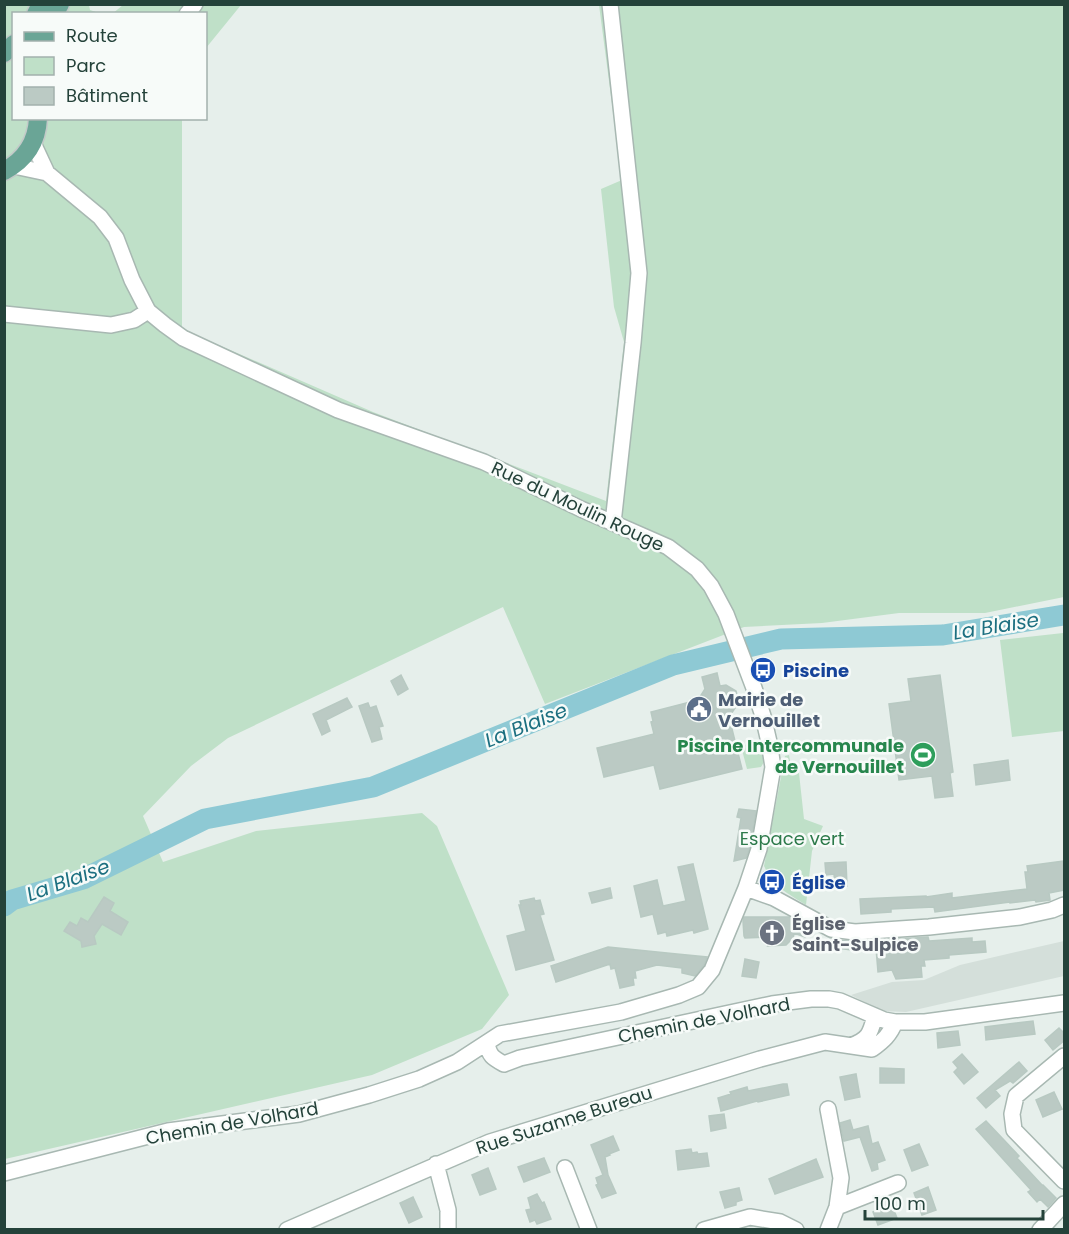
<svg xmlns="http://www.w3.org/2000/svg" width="1069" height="1234" font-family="Poppins,sans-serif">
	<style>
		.built { fill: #d4dfda }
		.green { fill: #bfe0c8 }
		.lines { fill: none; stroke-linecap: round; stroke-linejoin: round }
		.river { stroke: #8ec9d4; stroke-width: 21 }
		.building { fill: #bbcac4; stroke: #b8c9c2; stroke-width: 1.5 }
		.minor-casing { stroke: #a8b8b2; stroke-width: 18 }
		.major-casing { stroke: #c2cac8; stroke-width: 21 }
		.minor { stroke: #fff; stroke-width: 15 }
		.major { stroke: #6aa596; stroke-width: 18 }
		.labels { text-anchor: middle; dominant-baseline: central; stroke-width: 5; stroke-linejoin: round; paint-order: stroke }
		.street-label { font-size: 18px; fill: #24423a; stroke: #f7fbf9 }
		.transit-label { font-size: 18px; font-weight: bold; fill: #164399; stroke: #f7fbf9; text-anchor: start }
		.service-label { font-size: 18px; font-weight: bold; fill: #4e5e75; stroke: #f7fbf9; text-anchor: start }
		.leisure-label { font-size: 18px; font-weight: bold; fill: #27864d; stroke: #f7fbf9; text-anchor: end }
		.park-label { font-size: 18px; fill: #2d7a4b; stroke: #f7fbf9 }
		.worship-label { font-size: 18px; font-weight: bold; fill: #5b616d; stroke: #f7fbf9; text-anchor: start }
		.water-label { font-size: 20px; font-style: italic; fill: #1c6f80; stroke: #f7fbf9 }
	</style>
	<rect width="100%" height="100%" fill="#e6efeb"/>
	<path class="built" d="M1064,941v35l-158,36 -24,-1 -31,-16 41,-13 32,-2 36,-15z"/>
	<path class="green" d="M4,5h85l1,5 9,3 -85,1v104l168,1v210l191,83 233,89 18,-159 -10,-35 -13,-118 21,-9 -23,-175h465v592l-79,16h-86l-77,10 -78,4 -199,77 -42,-97 -275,131 -37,28 -48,50 20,46 93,-31 166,-18 15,13 72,169 -27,34 -110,46 -367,84z
		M123,5h118l-35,43v-34h-94z
		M1063,633l1,98 -52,6 -12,-97z
		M756,742l4,3 4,17 -3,5 -14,2 -6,-23z
		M789,755l3,19 7,-1 5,46 19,7 -11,25 -6,54c-19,-12 -32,-18 -42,-39l21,-110z"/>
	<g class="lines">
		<path class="river" d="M4,906l8,-6 71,-21 122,-60 168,-32 300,-122 108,-26 162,-4 121,-20"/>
	</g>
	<path class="building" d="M717,673l3,13 6,-1 10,6 3,11 -10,15 13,52 -82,20 -6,-24 -50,12 -7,-29 57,-14 -3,-12 2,-1 -2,-9 47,-12 7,-11 -3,-12z
		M401,675l7,14 -10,6 -7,-14z
		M940,675l13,97 -3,1 3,23 -18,2 -3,-22 -33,4 -10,-76 22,-3 -3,-22z
		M347,698l5,9 -26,13 4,11 -8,4 -9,-21z
		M368,703l2,5 6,-2 7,20 -4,1 3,12 -10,3 -13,-36z
		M1008,760l2,20 -34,5 -2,-20z
		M739,809l17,2 -6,36 -4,11 -12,3 7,-43 -4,-1z
		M1063,861l2,29 -16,3 1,7 -14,2 -1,-2 -25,3v-1l-75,10 -1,-5 -43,2v3l-30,2 -1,-15 66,-3v1l26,-4v5l75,-9 -2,-17h3l-1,-6z
		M846,862l1,24 -12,1 -1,-13 -8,1 -1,-12z
		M693,864l15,65 -14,4 -1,-3 -26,6 -1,-4 -8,2 -5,-20 -12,3 -7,-31 23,-6 6,26 23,-5 -8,-34z
		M610,888l2,10 -20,5 -3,-10z
		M104,897l10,6 -4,8 18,11 -7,13 -19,-11 -8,12 2,8 -14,3 -1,-6 -17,-10 6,-9 7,4 4,-8 7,4z
		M534,898l1,3 5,-1 4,14 -4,1 14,45 -38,10 -9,-34 19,-5 -7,-26h2l-1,-4z
		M744,917h45l17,10 -1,10 -11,-4 -1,7h-2l-5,5 -18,1 7,-9 -30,1 -1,-2 -1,-15z
		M928,937l1,4 43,-3v4l13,-1 1,11 -37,3v3l-25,2 1,6h-4l1,11 -26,2 -4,-9 -14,2 -2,-24 -25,1v1l-21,-3v-8l26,3z
		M608,947l69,7 30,3 -3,8 -9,11 -13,-3v-5l-25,-3 -22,6 1,7h-3l1,7 -14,3 -5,-20 -4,1 -1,-5 -54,18 -5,-16z
		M745,959l14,3 -3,16 -14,-2z
		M1033,1021l2,13 -49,6 -1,-13z
		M1059,1028l6,6v6l-12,10 -8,-10z
		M958,1031l2,14 -22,3 -1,-15z
		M962,1054l16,18 -14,12 -10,-12 4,-4 -5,-6z
		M1019,1062l8,9 -14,12 -3,-2 -15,9 5,6 -14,12 -9,-10z
		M880,1068l24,1v14h-24z
		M856,1074l4,23 -15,3 -5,-23z
		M783,1084h4l2,11 -31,7 -1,-1 -36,10 -3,-13 13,-4 -1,-2 17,-5 1,4z
		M1054,1092l8,17 -19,8 -7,-17z
		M724,1114l2,14 -15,3 -2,-15z
		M850,1120l3,10 15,-4 4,18 6,-2 7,18 -8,3 1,6 -6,2 -12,-34 -16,4 -4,-18z
		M986,1121l33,35 -2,2 25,27h1l13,13 -8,9 -8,-8 -3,3 -9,-10 3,-2 -55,-61z
		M613,1136l6,14 -10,4 1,1 -5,2 3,18 8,18 -14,5 -6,-13 2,-1 -2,-6 7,-3 -12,-30z
		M919,1144l9,21 -16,6 -8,-21z
		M691,1149l1,4 5,-1 1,2 9,-1 2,13 -31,4 -2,-19z
		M544,1158l6,14 -26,10 -6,-15z
		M816,1159l7,18 -48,17 -6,-15z
		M488,1168l8,21 -16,6 -8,-20z
		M928,1187l8,23 -14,5 -8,-22z
		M739,1188l3,12 -6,2v3l-11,3 -5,-16z
		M537,1194l5,9 2,-1 7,17 -14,5 -2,-4 -5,2 -4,-12 5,-1 -3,-11z
		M413,1197l9,20 -13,6 -9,-20z
		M892,1205l5,13 -19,7 -5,-13z"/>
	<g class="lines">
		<g class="minor-casing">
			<path id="minor" d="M610,4l29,269 -6,70 -20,180
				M187,14l8,-10
				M14,166l33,7
				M4,314l107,11 23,-5 14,-9
				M746,888l28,10 57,31 24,3 74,-5 91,-10 32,-7 12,-5
				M487,1043c2,13 6,15 17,21l16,-6 252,-54 39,-5h18l11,2 44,19 11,2h30l139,-19
				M851,1046c18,-7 19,-12 24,-30
				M1064,1056l-48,40 -4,18 2,16 50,51
				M828,1109l13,69 -4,29
				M436,1164l12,46v20
				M565,1168l24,62
				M4,1173l164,-42 131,-17 70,-19 50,-16 38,-17 43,-28 121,-22 58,-17 19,-8 14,-17 34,-82 13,-39 14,-82 -4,-25 -6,-26 -9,-28 -28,-74 -15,-28 -14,-17 -29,-22 -87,-38 -97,-47 -146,-52 -155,-72 -18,-13 -17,-14 -16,-31 -16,-42 -16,-21 -53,-44 -14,-30
				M287,1230l203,-88 270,-83 65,-17 47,7c11,-8 18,-14 23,-27
				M704,1230l46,-13 30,5 16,8
				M828,1230l9,-23 61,-24
				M1040,1230l24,-26"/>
		</g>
		<g class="major-casing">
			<path id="major" d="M36,14l5,-10
				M54,14l6,-10
				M4,53l10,-9
				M4,171c21,-11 33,-29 34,-53"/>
		</g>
		<use href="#minor" class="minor"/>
		<use href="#major" class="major"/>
	</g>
	<defs>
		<g id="bus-disc" transform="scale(1.35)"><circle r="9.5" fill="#1a4fb4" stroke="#f7fbf9"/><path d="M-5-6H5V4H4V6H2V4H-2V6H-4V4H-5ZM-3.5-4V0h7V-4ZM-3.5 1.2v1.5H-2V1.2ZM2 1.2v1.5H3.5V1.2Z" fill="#fff"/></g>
		<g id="civic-disc" transform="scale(1.35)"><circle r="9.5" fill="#5c6f8a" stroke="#f7fbf9"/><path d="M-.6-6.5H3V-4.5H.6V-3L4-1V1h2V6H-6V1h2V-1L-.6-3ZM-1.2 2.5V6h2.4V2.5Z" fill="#fff"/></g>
		<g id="stadium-disc" transform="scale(1.35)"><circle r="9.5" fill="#2e9e5b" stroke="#f7fbf9"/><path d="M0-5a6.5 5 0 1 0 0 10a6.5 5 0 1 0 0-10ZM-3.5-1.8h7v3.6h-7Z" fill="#fff"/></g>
		<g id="church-disc" transform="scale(1.35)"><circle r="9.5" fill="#6b7280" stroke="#f7fbf9"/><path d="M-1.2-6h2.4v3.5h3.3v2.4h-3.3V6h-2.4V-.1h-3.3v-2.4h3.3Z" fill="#fff"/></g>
	</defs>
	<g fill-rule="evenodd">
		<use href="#bus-disc" x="763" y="670"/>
		<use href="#civic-disc" x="699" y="709"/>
		<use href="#stadium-disc" x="923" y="755"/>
		<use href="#bus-disc" x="772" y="882"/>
		<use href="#church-disc" x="772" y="933"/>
	</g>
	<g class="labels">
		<g class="street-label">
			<text transform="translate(578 506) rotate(25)">Rue du Moulin Rouge</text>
			<text transform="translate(704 1020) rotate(-11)">Chemin de Volhard</text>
			<text transform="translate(564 1120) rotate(-18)">Rue Suzanne Bureau</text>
			<text transform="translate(232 1123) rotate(-10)">Chemin de Volhard</text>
		</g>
		<g class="transit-label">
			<text x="783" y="670">Piscine</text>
			<text x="792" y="882">Église</text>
		</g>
		<g class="service-label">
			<text x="718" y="699">Mairie de<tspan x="718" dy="21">Vernouillet</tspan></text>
		</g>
		<g class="leisure-label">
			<text x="904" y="745">Piscine Intercommunale<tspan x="904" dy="21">de Vernouillet</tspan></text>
		</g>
		<g class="park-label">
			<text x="792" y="838">Espace vert</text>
		</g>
		<g class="worship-label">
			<text x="792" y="923">Église<tspan x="792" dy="21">Saint-Sulpice</tspan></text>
		</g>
		<g class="water-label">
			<text transform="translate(996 626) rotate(-9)">La Blaise</text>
			<text transform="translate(526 725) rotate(-22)">La Blaise</text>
			<text transform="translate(68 880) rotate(-20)">La Blaise</text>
		</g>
	</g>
	<rect width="1069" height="1234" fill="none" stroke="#24423a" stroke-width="12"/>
	<rect x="12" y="12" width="195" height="108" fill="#f7fbf9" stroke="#a3b1ad" stroke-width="1.5"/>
	<rect x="24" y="32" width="30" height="9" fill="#6aa596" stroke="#a3b1ad" stroke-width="1.5"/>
	<text x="66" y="42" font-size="18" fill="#24423a">Route</text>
	<rect x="24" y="57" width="30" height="18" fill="#bfe0c8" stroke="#a3b1ad" stroke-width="1.5"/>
	<text x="66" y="72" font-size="18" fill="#24423a">Parc</text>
	<rect x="24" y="87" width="30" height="18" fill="#bbcac4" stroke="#a3b1ad" stroke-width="1.5"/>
	<text x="66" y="102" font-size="18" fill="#24423a">Bâtiment</text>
	<path d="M865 1210v9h178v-9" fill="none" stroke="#24423a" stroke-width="3"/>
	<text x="874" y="1210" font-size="18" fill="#24423a" stroke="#f7fbf9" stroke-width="4.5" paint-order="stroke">100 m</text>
</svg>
